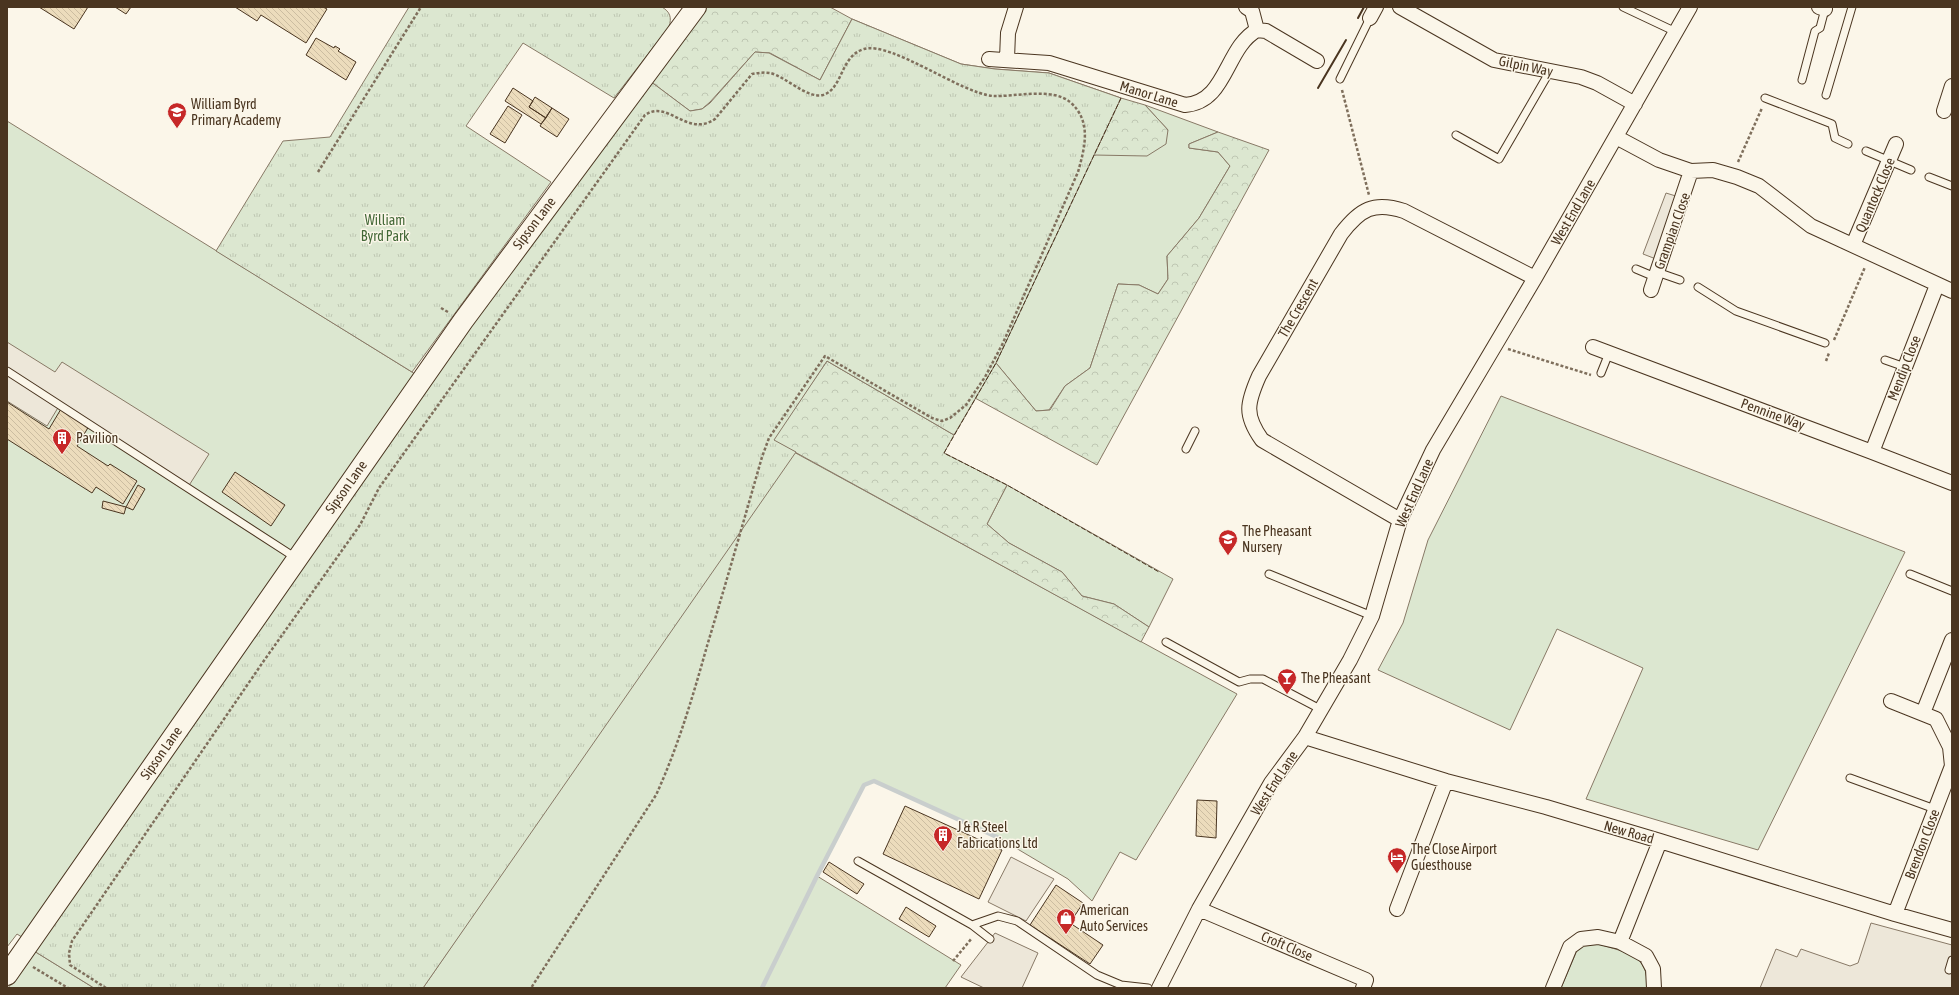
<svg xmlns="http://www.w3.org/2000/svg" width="1959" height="995" font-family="'Asap Condensed',sans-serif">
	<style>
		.grass { fill: #dce7d0; stroke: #887966 }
		.forest { fill: url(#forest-crowns); stroke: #887966 }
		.park { fill: url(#park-tufts); stroke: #887966 }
		.parking { fill: #ede7d9; stroke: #887966 }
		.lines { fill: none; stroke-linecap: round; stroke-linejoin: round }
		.stream { stroke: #c9cecd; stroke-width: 4.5 }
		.building { fill: url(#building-back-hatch); stroke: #4a3520 }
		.lane-casing { stroke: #4a3520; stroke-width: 9 }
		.street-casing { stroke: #4a3520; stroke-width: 16 }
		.secondary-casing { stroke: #4a3520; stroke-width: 22 }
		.path { stroke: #7f6f5c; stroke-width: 2.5; stroke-dasharray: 3 2; stroke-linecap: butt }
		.lane { stroke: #fbf6e9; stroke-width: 7 }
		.street { stroke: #fbf6e9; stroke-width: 14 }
		.secondary { stroke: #fbf6e9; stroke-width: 20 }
		.fence { stroke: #4a3520; stroke-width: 1; stroke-dasharray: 5 2; stroke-linecap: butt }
		.wall { stroke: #4a3520; stroke-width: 2 }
		.labels { text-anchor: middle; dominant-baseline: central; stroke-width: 3; stroke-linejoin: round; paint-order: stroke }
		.street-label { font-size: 14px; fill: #4a3520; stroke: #fbf6e9 }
		.poi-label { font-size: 14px; fill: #4a3520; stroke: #fbf6e9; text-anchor: start }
		.park-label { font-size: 14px; fill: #436837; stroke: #fbf6e9 }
	</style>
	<defs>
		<pattern id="forest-crowns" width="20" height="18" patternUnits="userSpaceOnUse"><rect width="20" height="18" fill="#dce7d0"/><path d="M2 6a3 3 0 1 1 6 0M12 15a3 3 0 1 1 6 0" fill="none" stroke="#bec7b2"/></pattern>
		<pattern id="park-tufts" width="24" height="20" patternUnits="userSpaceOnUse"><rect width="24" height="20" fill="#dce7d0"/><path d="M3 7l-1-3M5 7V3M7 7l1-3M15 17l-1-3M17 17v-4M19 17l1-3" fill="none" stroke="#bec7b2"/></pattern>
		<pattern id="building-back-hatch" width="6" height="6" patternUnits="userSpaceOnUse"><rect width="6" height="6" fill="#ecdcbc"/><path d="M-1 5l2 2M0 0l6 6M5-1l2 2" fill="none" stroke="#ccbda1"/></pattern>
	</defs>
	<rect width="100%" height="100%" fill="#fbf6e9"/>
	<path class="grass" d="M852,19l109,45 34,5 54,4 72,25 -26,57 73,-25 -23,-25 73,27 -29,12v4l29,4 12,14 -31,52 -32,38 1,23 -10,15 -19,-9 -21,-1 -28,84 -25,18 -16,24 -13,1 -40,-48 -42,72 -127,-74 -57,78 467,255 -101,166 -16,-8 -28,49 -24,-22 -69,-41 -125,-57 -10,4 -47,91 144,89 -16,23h-522l90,-131 -411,131 -85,-54 -10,13v-826l421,261 226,-298 48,25 8,-7 110,-22z
		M1501,396l404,156 -147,298 -172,-51 57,-131 -86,-39 -47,101 -132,-60 25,-47 25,-83z
		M1007,485l166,94 -24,48 -35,-23 -32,-8 -20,-24 -53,-29 -22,-19z
		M1599,944c27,9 50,10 48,44h-86l17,-40 4,-3z
		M34,951l60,37h-86z"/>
	<path class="forest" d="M707,7h123l22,12 -32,61 -50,-27 -15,-1 -45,50 -8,7 -12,2 -40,-30z
		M1121,98l24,7 23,25 -2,14 -19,12 -53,-1z
		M1218,132l51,18 -172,315 -122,-67 21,-35 40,48 14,-1 15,-24 25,-18 28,-84 21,1 19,9 10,-15 -1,-23 32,-38 31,-52 -12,-14 -29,-4v-4z
		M827,361l127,74 -10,18 63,32 -20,39 22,19 53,29 20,24 32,8 35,23 -8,15 -368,-202z"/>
	<path class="park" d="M409,7h253c8,5 10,10 7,20l-55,71 -91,-55 -57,83 85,56 -139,190 -196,-121 67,-110 47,-4z
		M852,19l109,45 34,5 54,4 72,25 -125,265 -42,72 -127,-74 -53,79 22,12 -373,536h-329l-60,-37 394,-569 222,-301 40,30 12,-2 8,-6 45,-51 14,1 51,27z"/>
	<path class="parking" d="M1666,193l13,4 -23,62 -13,-5z
		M7,342l48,30 7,-10 147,92 -21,33 -129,-81 -12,20 -40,-25z
		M1011,857l43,22 -28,42 -38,-19z
		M1871,923l81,22v43h-192l16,-39 21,8 4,-8 49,17 8,-3z
		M995,933l43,20 -16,35h-38l-23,-11z"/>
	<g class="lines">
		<path class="stream" d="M762,988l55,-112 47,-91 10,-4 125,57"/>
	</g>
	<path class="building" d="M39,7h49l-14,22z
		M115,7h16l-5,7z
		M235,7h88l4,2 -21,34 -45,-28 -4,6z
		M316,38l18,10 1,-2 5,3 -2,2 18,11 -10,18 -40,-25z
		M513,88l20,13 -4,6 17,11 -5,6 -36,-23z
		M535,97l17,11 -6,10 -17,-11z
		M508,106l14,9 -17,28 -15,-9z
		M552,108l17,11 -12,18 -17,-11z
		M7,402l42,27 12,-20 28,17 -12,20 31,20 2,-2 27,17 -14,23 -27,-17 -4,6 -85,-54z
		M235,472l50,33 -14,21 -49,-34z
		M138,485l7,4 -12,21 -7,-3z
		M103,501l23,6 -2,7 -22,-6z
		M1197,800l20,1 -1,37 -20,-2z
		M905,806l97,44 -23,49 -96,-45z
		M829,862l35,22 -7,10 -34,-22z
		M1056,885l27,18 -13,20 33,22 -13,19 -60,-39z
		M906,907l30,19 -7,11 -30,-18z"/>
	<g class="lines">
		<g class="lane-casing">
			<path id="lane" d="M1623,7l53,25
				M1340,79l30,-61
				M1802,80l13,-49 5,-3 5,-19
				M1826,95l26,-88
				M1765,98l67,26 3,14 13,6
				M1456,135l43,24 51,-88
				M1866,151l45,19
				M1929,177l23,9
				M1636,269l19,8
				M1657,272l23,8
				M1698,287l38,24 89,32
				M1885,360l20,7
				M7,371l289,187
				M1601,373l8,-20
				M1186,449l9,-18
				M1269,574l103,42
				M1910,574l42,17
				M1166,642l73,40 11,-3h13l59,31
				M1850,778l85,31
				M858,861l114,64 26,-9 19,5 80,54 24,10 27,3
				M972,925l18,14
				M1949,970l3,-10"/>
		</g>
		<g class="street-casing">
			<path id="street" d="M1246,7l6,4 5,19
				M1400,7l94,53 87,17 16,6 38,21
				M1819,7l6,2
				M1370,18l6,-11
				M989,59l60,4 136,42c42,-3 40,-57 72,-75l9,1 51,30
				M1007,59l1,-26 8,-26
				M1944,111l8,-25
				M1616,137l43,23 32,11 22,-1 24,7 22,9 52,40 141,65
				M1853,245l43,-101
				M1651,290l40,-119
				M1593,347l279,105 80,31
				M1872,452l65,-167
				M1400,520l-138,-80c-18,-25 -15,-37 -3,-64l82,-142c19,-25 33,-33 63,-23l131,67
				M1891,701l45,18 14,28 2,19 -57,148
				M1923,713l29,-73
				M1305,737l141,44 100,26 114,34 235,73 57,16
				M1199,909l167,71 -3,8
				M1397,909l49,-128
				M1620,942l40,-101
				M1159,988l40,-79 72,-126 34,-46 45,-77 22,-44 28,-96 33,-70 102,-172 155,-271
				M1553,988l17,-41 11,-8 17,-2 22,5 26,14 7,13 1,19"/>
		</g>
		<g class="secondary-casing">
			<path id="secondary" d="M7,975l456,-654 233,-314"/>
		</g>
		<path class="path" d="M1342,90l27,105
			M1738,162l24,-54
			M318,172l103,-165
			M441,308l7,4
			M1834,340l31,-73
			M1508,349l83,26
			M1826,361l3,-8
			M953,961l19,-23
			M33,967l35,21
			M106,988l-36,-23 -1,-12 3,-12 191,-279 97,-137 19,-37 266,-373c23,-16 42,23 70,4l37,-45c6,-1 12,-2 18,-1 15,3 37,26 53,22 20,-6 17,-39 41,-46 27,-8 96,44 129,47 22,1 59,-9 77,6 22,19 15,45 8,70l-75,171 -18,34 -19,28 -16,13 -8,3 -10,-3 -107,-62 -56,82 -7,19c-18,63 -36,126 -55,189 -14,50 -29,101 -51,149l-125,193"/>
		<use href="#lane" class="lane"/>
		<use href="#street" class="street"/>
		<use href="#secondary" class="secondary"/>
		<path class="fence" d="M1121,98l-125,265 -52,90 63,32 152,87"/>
		<path class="wall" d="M1358,18l6,-11
			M1318,88l28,-48"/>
	</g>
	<defs>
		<g id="school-pin" transform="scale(1)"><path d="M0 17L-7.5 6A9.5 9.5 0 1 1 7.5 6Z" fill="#c62828" stroke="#fbf6e9"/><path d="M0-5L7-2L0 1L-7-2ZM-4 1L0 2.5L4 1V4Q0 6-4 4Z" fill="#fff"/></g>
		<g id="building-pin" transform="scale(1)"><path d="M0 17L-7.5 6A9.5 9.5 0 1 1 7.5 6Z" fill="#c62828" stroke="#fbf6e9"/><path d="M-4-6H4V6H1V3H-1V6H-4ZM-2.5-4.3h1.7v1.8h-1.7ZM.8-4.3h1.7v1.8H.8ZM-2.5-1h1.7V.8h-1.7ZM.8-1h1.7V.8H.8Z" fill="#fff"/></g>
		<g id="bar-pin" transform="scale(1)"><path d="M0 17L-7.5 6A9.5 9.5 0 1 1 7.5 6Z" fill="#c62828" stroke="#fbf6e9"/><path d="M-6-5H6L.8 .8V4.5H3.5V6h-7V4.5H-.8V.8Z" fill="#fff"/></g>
		<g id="hotel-pin" transform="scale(1)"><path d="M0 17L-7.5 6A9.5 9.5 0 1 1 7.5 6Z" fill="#c62828" stroke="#fbf6e9"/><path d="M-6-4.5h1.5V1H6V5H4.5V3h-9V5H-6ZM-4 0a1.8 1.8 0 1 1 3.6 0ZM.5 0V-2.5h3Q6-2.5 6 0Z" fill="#fff"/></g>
		<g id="shop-pin" transform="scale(1)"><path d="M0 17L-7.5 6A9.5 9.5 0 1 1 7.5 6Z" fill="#c62828" stroke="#fbf6e9"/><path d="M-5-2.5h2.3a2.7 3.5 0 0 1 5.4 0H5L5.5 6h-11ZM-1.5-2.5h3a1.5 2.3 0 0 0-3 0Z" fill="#fff"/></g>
	</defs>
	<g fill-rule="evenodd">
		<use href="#school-pin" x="177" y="112"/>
		<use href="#building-pin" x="62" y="438"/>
		<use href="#school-pin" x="1228" y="539"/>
		<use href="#bar-pin" x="1287" y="678"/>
		<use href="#building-pin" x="943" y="835"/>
		<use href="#hotel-pin" x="1397" y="857"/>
		<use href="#shop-pin" x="1066" y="918"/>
	</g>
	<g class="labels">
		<g class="street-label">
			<text transform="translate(1526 66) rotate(12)">Gilpin Way</text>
			<text transform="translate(1149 94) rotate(17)">Manor Lane</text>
			<text transform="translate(1875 195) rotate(-67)">Quantock Close</text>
			<text transform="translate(1573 212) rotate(-60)">West End Lane</text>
			<text transform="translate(534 223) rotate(-53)">Sipson Lane</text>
			<text transform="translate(1672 231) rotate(-70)">Grampian Close</text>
			<text transform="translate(1298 308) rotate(-60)">The Crescent</text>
			<text transform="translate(1904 368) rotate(-69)">Mendip Close</text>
			<text transform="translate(1773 414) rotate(20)">Pennine Way</text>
			<text transform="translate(346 487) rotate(-55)">Sipson Lane</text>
			<text transform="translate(1414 493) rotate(-66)">West End Lane</text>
			<text transform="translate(161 753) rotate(-55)">Sipson Lane</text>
			<text transform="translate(1274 783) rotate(-57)">West End Lane</text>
			<text transform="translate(1629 832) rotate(16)">New Road</text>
			<text transform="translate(1922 844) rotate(-69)">Brendon Close</text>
			<text transform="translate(1287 946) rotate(23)">Croft Close</text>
		</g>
		<g class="poi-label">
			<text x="191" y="104">William Byrd<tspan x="191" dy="16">Primary Academy</tspan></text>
			<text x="76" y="438">Pavilion</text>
			<text x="1242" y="531">The Pheasant<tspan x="1242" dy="16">Nursery</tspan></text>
			<text x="1301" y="678">The Pheasant</text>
			<text x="957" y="827">J &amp; R Steel<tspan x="957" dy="16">Fabrications Ltd</tspan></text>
			<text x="1411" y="849">The Close Airport<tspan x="1411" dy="16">Guesthouse</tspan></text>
			<text x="1080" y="910">American<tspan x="1080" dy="16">Auto Services</tspan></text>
		</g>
		<g class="park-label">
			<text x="385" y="220">William<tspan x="385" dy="16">Byrd Park</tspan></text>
		</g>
	</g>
	<rect width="1959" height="995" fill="none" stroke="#4a3520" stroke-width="16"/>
</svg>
